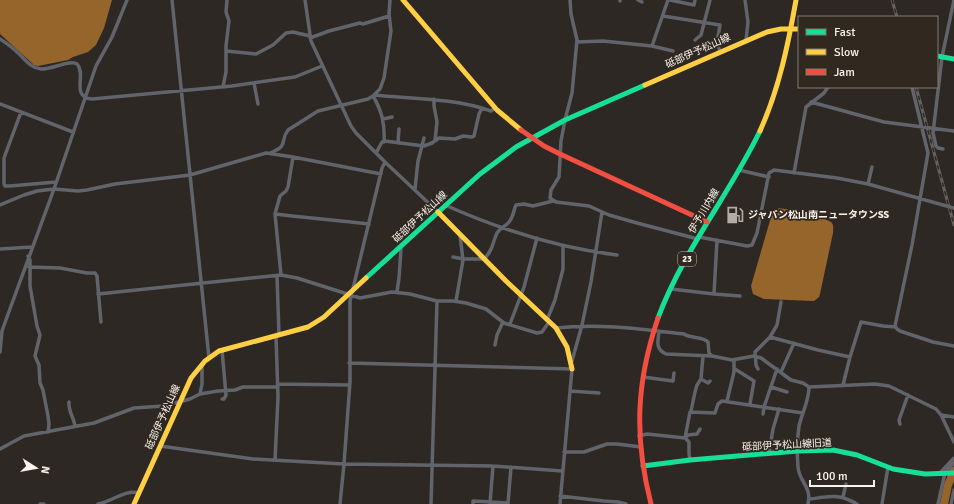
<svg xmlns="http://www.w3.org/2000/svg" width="954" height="504" font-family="Signika,'Noto Sans JP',sans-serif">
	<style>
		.water { fill: #96652b }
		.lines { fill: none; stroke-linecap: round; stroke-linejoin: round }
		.river { stroke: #96652b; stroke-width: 8 }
		.street { stroke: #61646b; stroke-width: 3.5 }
		.fast { stroke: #16e098; stroke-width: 5 }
		.slow { stroke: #ffcf43; stroke-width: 5 }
		.jam { stroke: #f24e42; stroke-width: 5 }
		.rail-casing { stroke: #636161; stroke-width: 3 }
		.rail { stroke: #312820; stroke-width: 1.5; stroke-dasharray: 4.5; stroke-linecap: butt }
		.labels { text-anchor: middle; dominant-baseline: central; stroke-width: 3.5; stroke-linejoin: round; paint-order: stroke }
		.shield { fill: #312820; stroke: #bdb6b0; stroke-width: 1 }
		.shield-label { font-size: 9px; font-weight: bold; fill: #f9f3ee }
		.street-label { font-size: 10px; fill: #f9f3ee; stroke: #312820 }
		.poi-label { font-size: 10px; font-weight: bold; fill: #f9f3ee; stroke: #312820; text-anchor: start }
	</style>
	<rect width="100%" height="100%" fill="#2d2824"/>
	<path class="water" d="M0,0h112l-8,28 -8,17 -8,7 -15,5 -5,3 -30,6 -4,-1 -34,-31z
		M779,208c9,1 48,9 53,15 2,3 1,7 1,10l-13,61 -1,3 -5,4 -50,-2 -11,-5 -2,-8 20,-69 2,-4z"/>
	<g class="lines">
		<path class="river" d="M944,504l4,-19 6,-14"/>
		<path class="street" d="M172,0l37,358
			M305,0l6,41 40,85 5,7 29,29 53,50
			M570,0l1,14 6,26 -5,53 -7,27 -4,21 -2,36 -8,13 -1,8 6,4 33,4 20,9 28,8 61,16
			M638,0l4,2
			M670,0l24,5 1,-5
			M745,0l3,22 -2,18
			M620,1v-1
			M663,16l57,9 -3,18 3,8
			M310,38l19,-7 31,-8 3,1 26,-8
			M0,39c6,4 12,8 17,13 8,7 13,16 24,17 9,1 30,-10 36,-5 10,10 -7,33 15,35l140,-13 63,-9 27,-11
			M695,40l6,-5 9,-35
			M577,42l26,-1 49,5 16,-46
			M652,46l21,5
			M226,51l30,3 17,-9 13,-12 7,-1 17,4
			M254,83l4,21
			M223,87l3,-15v-26l3,-25 -3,-9 1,-12
			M912,87l16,66 -16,92 -17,81 2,3 3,2 33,11 21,4
			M374,95c40,4 79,3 117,16l4,-3
			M373,96c9,15 12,28 11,46
			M434,99v7l3,16 -2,18
			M811,102l73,20 70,9
			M0,104l73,28
			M21,112l-17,46v26l1,2h5l46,-4
			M383,119l9,-2
			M398,143l1,-14
			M943,149l-5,-1 -2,-2 -3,-13 9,-76 12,-57
			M270,153c20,-8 9,-11 18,-23l30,-19 50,-12 5,-3 7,-7 4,-11 7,-47 -2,-17 1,-14
			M376,153l6,-11 3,-1 39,5 8,-3 7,-5 16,1 8,-3 9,1 2,-1 5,-22 3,-6
			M739,170l30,7
			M794,173l12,-66 18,-14 4,-6
			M868,184l4,-17
			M415,189l3,-28 6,-23
			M0,205l24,-10 13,-4 17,-2 24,2 9,-1 28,-6 75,-9 76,-22 27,4 88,17
			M445,205c54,24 113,43 172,50
			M275,214c32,4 63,6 94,10
			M699,237l48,9 5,-1 5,-12 12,-60 5,-3 63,8 31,6 86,24
			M0,249l32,-2
			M28,256l2,4v26l7,40 3,9 -5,21 4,9 1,18 3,7 5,26 1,8 -1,8
			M453,257l10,2h21c9,-9 8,-15 13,-26 3,-5 8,-6 12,-11 5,-6 4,-11 7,-17l8,-1 9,2 20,-5
			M29,267l31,1 27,5h8l2,3 4,46
			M281,275l-6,-61 5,-18 6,-5 2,-4 5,-30
			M277,276l2,59
			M671,289l43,5 3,-54
			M397,292l2,-14 2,-29 -2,-1
			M98,294l183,-19 16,3 63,20 32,-6 18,2 27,7h16l13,2 20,6 18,14 33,10 5,-1 7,-10
			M714,294l26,2
			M456,301l7,-41 -3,-25
			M547,320l8,-20 8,-31v-24
			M510,324l14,-37 13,-49
			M556,328c42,-5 85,1 128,6 7,5 18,2 24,8l1,11 3,3 20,4 22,-4 7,2 30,22 12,3 6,4 66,-3 14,2 47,23 5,6 13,27
			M659,331c-1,10 -4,18 7,23l46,2
			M770,337l48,13 32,7
			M495,345l2,-10 6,-13
			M222,350l4,45 -2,4h-2
			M0,352l2,-21 5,-14 47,-128 42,-123 16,-29 15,-37
			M572,361l10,-36 9,-43 11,-70
			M349,363l223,6 -12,135
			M735,369l19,12 -4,23
			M758,369l-2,-4 -1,-13 15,-15 7,-12 4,-23
			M781,372l13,-29
			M643,377l30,4 1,-8
			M701,379l2,-23
			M278,384l71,1
			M843,385l7,-28 11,-35 22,4 13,1
			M771,387l16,5
			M570,391l29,2
			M200,394l2,-10v-19
			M727,401l7,-29v-12
			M69,402c-1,9 5,16 6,24
			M691,411l4,-19 2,-7 4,-6 7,4 2,-2
			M763,414l1,-7 13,-38
			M941,415l13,2
			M900,424l-1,-4 9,-25
			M639,436l8,-2 38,4 4,4v12l1,6
			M686,437l2,-2 9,-1 3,-5
			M685,438l5,-26 25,1 3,-9 4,-3 81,12
			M160,446l93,13 91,5 149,2 69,5
			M0,449l24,-13 70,-13 40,-15 29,-2 27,-7 10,-5 18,-3 17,-1 8,-3h35
			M564,452h20l23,-8h10l24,3
			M769,453l4,-24 6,-20
			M275,460l3,-63 -2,-61
			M940,473l14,-15
			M560,496l44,5 14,1 8,2
			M843,497l3,-13
			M809,499c8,0 10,-2 16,-2 14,-2 21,1 32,7
			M490,503l3,-37
			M40,504h4
			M98,504c16,-3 27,-15 41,-11
			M340,504l4,-40 6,-82v-81l32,-133 3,-6
			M431,504l6,-203
			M473,504v-3l35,2 3,-36
			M808,504c4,-18 -9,-22 -10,-37 -1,-13 -1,-28 1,-41 3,-13 10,-25 10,-39
			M882,504l6,-37
			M938,504l7,-31 9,-10
			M951,504l3,-14"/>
		<path class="fast" d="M937,56l17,3
			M366,278l114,-104 36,-27 49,-27 80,-35
			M658,318c25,-67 71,-123 102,-187
			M643,466l47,-6 108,-9 35,-1 24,5 36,14 32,5 29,-1"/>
		<path class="slow" d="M403,0l94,110 24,20
			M645,85l122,-53 14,-3h18
			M760,131c19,-42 28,-86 36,-131
			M438,212l68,69 50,47 11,19 5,22
			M134,504l57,-126 14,-17 14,-10 89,-24 16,-10 42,-39"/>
		<path class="jam" d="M521,130l23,16 16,8 147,68
			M651,504c-17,-67 -15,-121 7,-186"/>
		<g class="rail-casing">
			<path id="rail" d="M892,0l5,17
				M916,87l38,138"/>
		</g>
		<use href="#rail" class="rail"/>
	</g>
	<defs>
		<g id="fuel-bare" transform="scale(1.38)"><path d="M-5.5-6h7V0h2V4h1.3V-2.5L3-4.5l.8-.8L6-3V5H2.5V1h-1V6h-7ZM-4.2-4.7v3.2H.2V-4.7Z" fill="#b2aca7" stroke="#312820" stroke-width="2.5" paint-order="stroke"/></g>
	</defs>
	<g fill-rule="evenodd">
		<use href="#fuel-bare" x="735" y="215"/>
	</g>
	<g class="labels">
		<rect class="shield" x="678" y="252" width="18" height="14" rx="3"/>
		<g class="shield-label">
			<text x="687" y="259">23</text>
		</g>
		<g class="street-label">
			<text transform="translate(698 51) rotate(-24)">砥部伊予松山線</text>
			<text transform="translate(704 211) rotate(-59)">伊予川内線</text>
			<text transform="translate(420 217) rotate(-43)">砥部伊予松山線</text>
			<text transform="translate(163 417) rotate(-66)">砥部伊予松山線</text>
			<text transform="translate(787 445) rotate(-3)">砥部伊予松山線旧道</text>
		</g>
		<g class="poi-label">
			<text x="748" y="215">ジャパン松山南ニュータウンSS</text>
		</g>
	</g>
	<rect x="798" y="16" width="140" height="72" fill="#312820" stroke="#817972"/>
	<rect x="806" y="29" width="20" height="6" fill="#16e098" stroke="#817972"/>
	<text x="834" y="36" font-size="12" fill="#f9f3ee">Fast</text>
	<rect x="806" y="49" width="20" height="6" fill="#ffcf43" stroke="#817972"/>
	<text x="834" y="56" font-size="12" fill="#f9f3ee">Slow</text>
	<rect x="806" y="69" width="20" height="6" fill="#f24e42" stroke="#817972"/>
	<text x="834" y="76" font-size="12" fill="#f9f3ee">Jam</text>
	<g transform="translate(36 468) rotate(101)" stroke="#312820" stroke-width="3" paint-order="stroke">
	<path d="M0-3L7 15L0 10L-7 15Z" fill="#f9f3ee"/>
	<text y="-6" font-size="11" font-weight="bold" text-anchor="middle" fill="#f9f3ee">N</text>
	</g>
	<path d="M810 480v6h64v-6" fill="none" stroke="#f9f3ee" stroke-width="2"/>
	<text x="816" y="480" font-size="12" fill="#f9f3ee" stroke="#312820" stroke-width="3" paint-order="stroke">100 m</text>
</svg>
